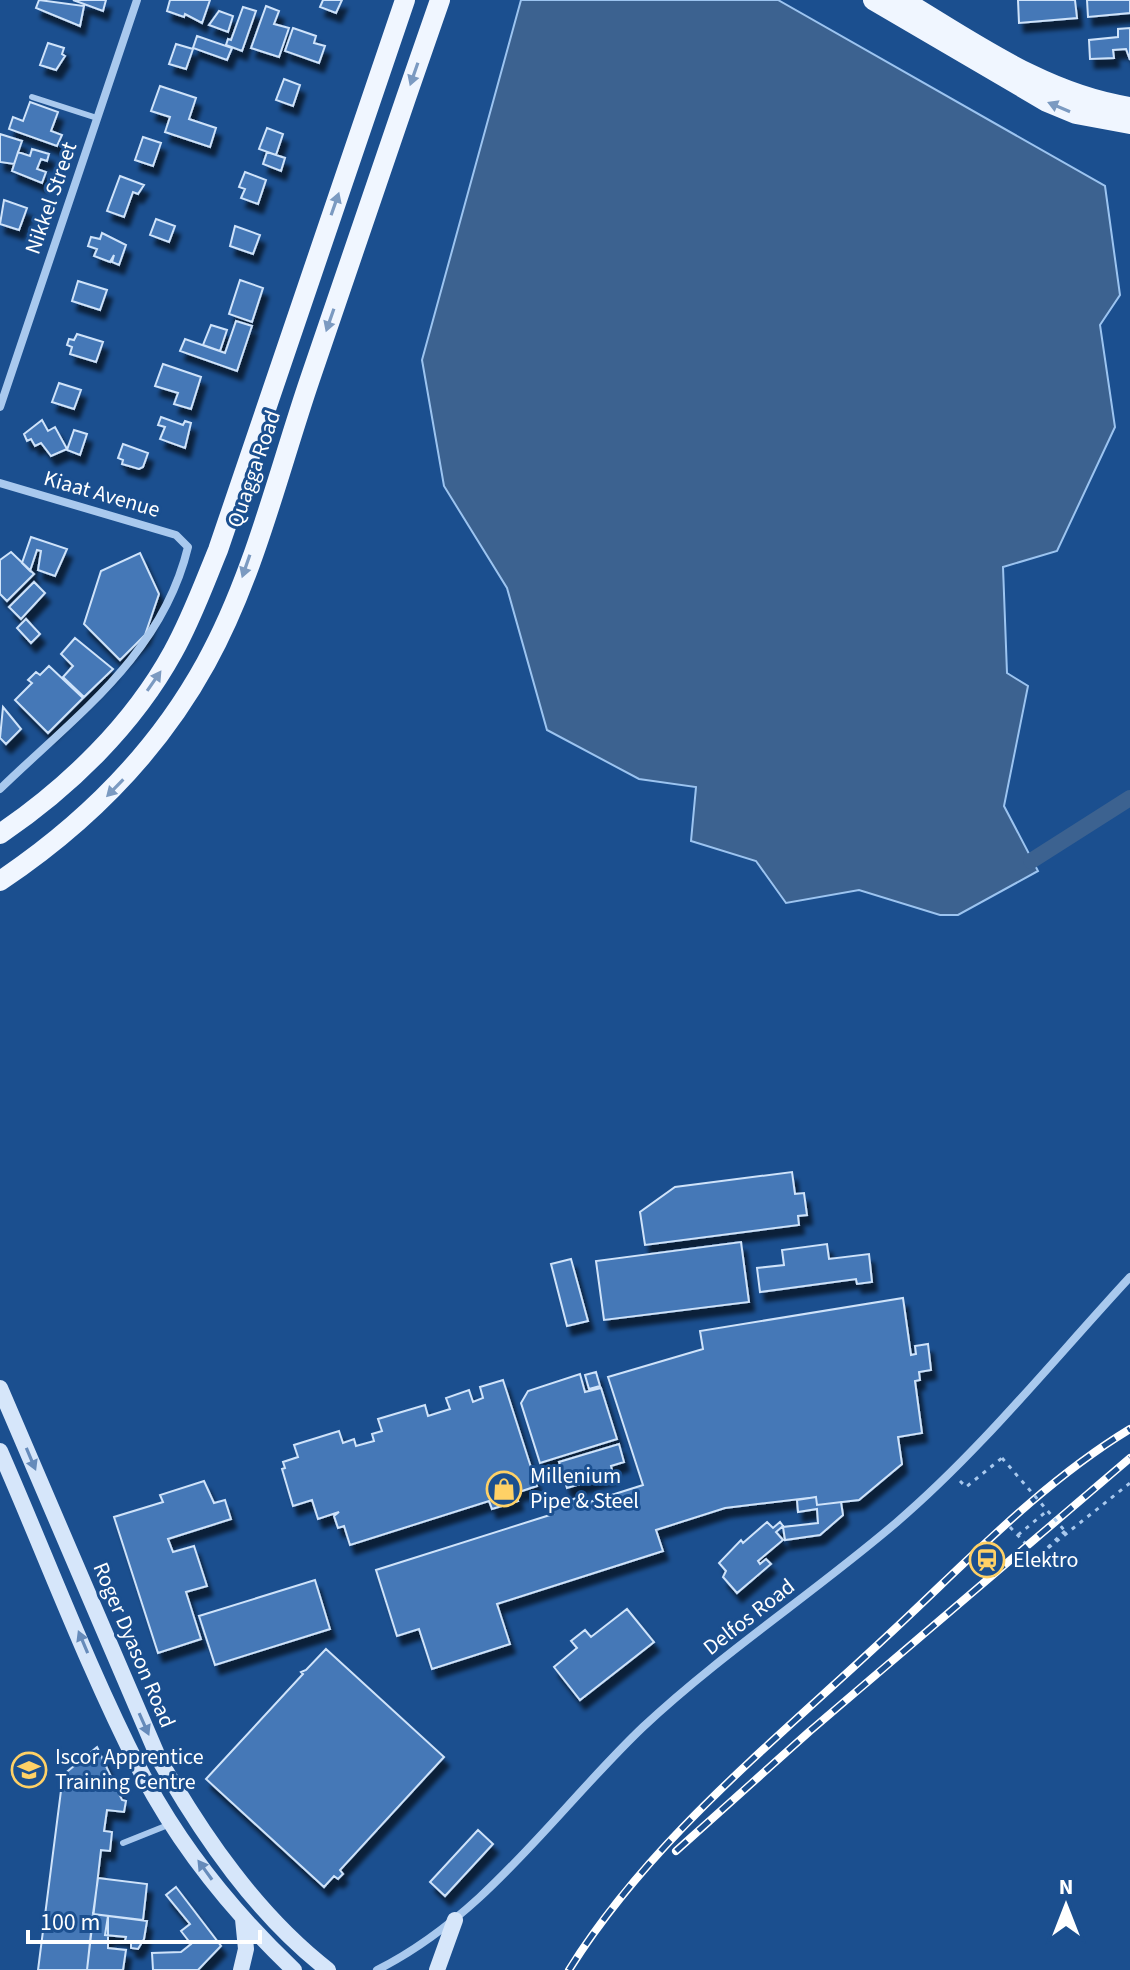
<svg xmlns="http://www.w3.org/2000/svg" width="1130" height="1970" font-family="'Source Sans 3',sans-serif">
	<style>
		.water { fill: #3c6290; stroke: #9cc4f0; stroke-width: 2 }
		.lines { fill: none; stroke-linecap: round; stroke-linejoin: round }
		.canal { stroke: #3c6290; stroke-width: 16 }
		.building { fill: #4478b7; stroke: #cfe3fa; stroke-width: 2; filter: url(#shadow) }
		.path { stroke: #a9c9ee; stroke-width: 3; stroke-dasharray: 4 6; stroke-linecap: butt }
		.service { stroke: #a9c9ee; stroke-width: 6 }
		.minor { stroke: #a9c9ee; stroke-width: 8 }
		.secondary { stroke: #d6e6fa; stroke-width: 16 }
		.primary { stroke: #f0f6ff; stroke-width: 20 }
		.rail-casing { stroke: #fff; stroke-width: 8 }
		.rail { stroke: #1b4f8f; stroke-width: 5; stroke-dasharray: 15; stroke-linecap: butt }
		.path-bridge { stroke: #a9c9ee; stroke-width: 3; stroke-dasharray: 4 6; stroke-linecap: butt }
		.oneway { fill: #7b9ac1 }
		.oneway2 { fill: #668bba }
		.labels { text-anchor: middle; dominant-baseline: central; stroke-width: 6; stroke-linejoin: round; paint-order: stroke }
		.street-label { font-size: 22px; fill: #fff; stroke: #1b4f8f }
		.poi-label { font-size: 22px; fill: #fff; stroke: #1b4f8f; text-anchor: start }
	</style>
	<defs>
		<filter id="shadow"><feDropShadow dx="5" dy="9" stdDeviation="2" flood-color="#0009"/></filter>
	</defs>
	<rect width="100%" height="100%" fill="#1b4f8f"/>
	<path class="water" d="M521,0h257l327,186 15,109 -20,30 15,102 -58,124 -54,16 4,106 21,13 -24,120 34,65 -80,44h-18l-81,-25 -73,13 -30,-42 -65,-20 5,-54 -57,-8 -92,-49 -40,-142 -63,-102 -22,-126z"/>
	<g class="lines">
		<path class="canal" d="M1031,861l99,-63"/>
	</g>
	<path class="building" d="M39,0l45,6 -4,20 -44,-18z
		M73,0h33l-3,11z
		M170,0h40l-8,23 -17,-9 -1,3 -17,-6z
		M323,0h19l-6,13 -16,-6z
		M1018,0h57l2,18 -58,5z
		M1087,0h43v13l-42,4z
		M266,6l13,5 -5,13 15,4 -10,29 -28,-9z
		M243,7l13,4 -14,40 -16,-6 2,-6 3,1z
		M219,11l14,5 -5,16 -19,-7z
		M293,28l23,8 -2,7 11,3 -6,17 -34,-12z
		M1130,28v32l-4,-11 -13,1 1,8 -24,1 -1,-19 29,-3v-8z
		M197,36l35,12 -5,12 -34,-12z
		M48,43l16,5 -2,6 3,2 -9,14 -16,-5z
		M176,44l17,5 -7,20 -17,-5z
		M284,79l16,6 -7,21 -17,-6z
		M160,86l36,12 -7,21 27,9 -6,19 -45,-15 5,-15 -19,-6z
		M30,102l28,10 -7,19 11,4 -5,11 -48,-17 4,-12 10,4z
		M267,128l16,6 -7,21 -17,-6z
		M0,134l22,7 -8,23 -14,-2z
		M143,137l18,6 -8,23 -18,-6z
		M32,149l17,5 -2,7 -6,-2 -4,10 9,3 -4,11 -30,-12 6,-19 12,4z
		M267,152l18,6 -4,13 -18,-7z
		M245,172l21,8 -8,24 -17,-6 4,-9 -6,-2z
		M120,176l24,9 -6,9 -5,-2 -9,25 -17,-6z
		M4,200l23,8 -8,22 -19,-6z
		M156,219l19,7 -6,16 -19,-7z
		M235,226l25,9 -7,19 -23,-8z
		M102,233l24,12 -7,20 -7,-3 2,-7 -4,7 -16,-6 3,-7 -9,-3 3,-9 9,2z
		M240,280l23,8 -11,34 -23,-8z
		M78,281l29,9 -7,20 -28,-9z
		M236,321l16,5 -15,45 -57,-20 5,-12 40,14z
		M211,325l16,5 -7,21 -17,-6z
		M77,334l26,8 -7,20 -26,-8 2,-7 -5,-2 2,-6 5,1z
		M163,364l38,13 -10,32 -17,-5 4,-11 -23,-7z
		M59,383l22,7 -7,19 -22,-7z
		M161,417l22,8 2,-4 6,2 -6,25 -25,-9 5,-12 -7,-2z
		M42,420l6,11 7,-4 12,22 -16,7 -10,-13 -6,3 -4,-7 -4,2 -3,-7z
		M74,430l13,4 -7,21 -13,-5z
		M123,444l25,9 -5,14 -4,2 -17,-5 1,-4 -5,-2z
		M31,537l36,12 -12,27 -17,-6 3,-19 -4,-1 -7,21 -8,-8z
		M11,552l23,22 -27,27 -7,-7v-34z
		M140,553l19,41 -14,41 -25,25 -36,-36 17,-53z
		M34,582l11,11 -24,26 -12,-12z
		M26,619l14,15 -9,9 -14,-15z
		M75,638l38,31 -29,28 -21,-20 10,-11 -12,-12z
		M49,666l34,32 -35,35 -33,-33 17,-17 -4,-3 8,-8 4,3z
		M3,707l18,22 -15,15 -6,-6z
		M792,1172l3,22 9,-1 3,22 -9,1 1,9 -154,20 -5,-33 35,-25z
		M741,1242l8,60 -145,18 -8,-59z
		M827,1244l2,15 40,-5 3,28 -15,2 -1,-5 -96,13 -3,-24 27,-3 -2,-15z
		M571,1259l17,62 -21,5 -16,-62z
		M903,1298l8,57 5,-1 -1,-8 13,-2 3,26 -12,2 1,8 -5,1 7,52 -24,4 4,27 -43,36 -42,5 -1,-8 -91,11 -69,22 7,21 -166,53 13,40 -78,25 -13,-40 -22,7 -21,-66 177,-56 -3,-8 27,-8 3,7 63,-20 -35,-108 95,-28 -3,-18z
		M596,1372l4,14 -11,3 -4,-14z
		M580,1374l5,18 16,-4 16,51 -77,24 -19,-60 7,-12z
		M503,1380l34,106 -21,7 2,8 -26,8 -3,-8 -139,44 -6,-19 -6,2 -4,-12 5,-4 -21,7 -6,-19 -19,6 -11,-37 3,-1 -2,-6 15,-5 -4,-12 45,-14 4,12 11,-4 2,7 18,-5 -2,-7 10,-3 -4,-12 47,-14 3,11 22,-7 -4,-11 23,-8 4,12 10,-4 -3,-11z
		M619,1444l5,18 -13,4 2,8 -46,14 -8,-26z
		M204,1481l10,22 11,-3 6,19 -63,20 5,13 21,-6 13,40 -21,6 15,47 -43,14 -44,-136 49,-15 -3,-7z
		M816,1497l1,8 24,-3 2,13 -23,20 -35,5 -2,-13 35,-4 -1,-14 -19,3 -1,-12z
		M767,1522l6,6 7,-6 3,4 -7,6 7,8 -25,21 2,3 6,-5 5,5 -34,29 -14,-16 3,-6 -7,-8 22,-23 2,3z
		M315,1580l15,49 -115,36 -16,-49z
		M627,1609l27,33 -74,58 -26,-33 23,-19 -6,-7 14,-11 6,7z
		M326,1649l118,108 -104,113 3,4 -5,5 -4,-3 -10,11 -118,-108 97,-105 -2,-2 5,-2z
		M97,1747l25,53 4,1 -2,11 -17,-2 -3,21 8,1 -2,19 -9,-1 -14,120h-49l25,-195z
		M478,1830l15,14 -48,52 -15,-14z
		M98,1878l49,6 -4,36 -50,-6z
		M176,1887l45,59 -23,24h-45l-1,-17 29,-1 10,-8 -10,-13 9,-7 -24,-29z
		M93,1914l15,2v32l18,2 -3,20h-36z
		M108,1916l39,5 -3,18 -6,10 -7,-1v-6l-6,-1 1,-4 -21,-2z"/>
	<g class="lines">
		<path class="path" d="M960,1481l6,6 36,-29
			M1010,1527l15,16
			M1065,1531l-23,22 88,-70
			M1018,1535l30,-25"/>
		<path class="service" d="M32,97l65,21
			M123,1843l45,-18"/>
		<path class="minor" d="M0,407l137,-407
			M0,483l176,52 12,12c-26,108 -113,169 -188,242
			M377,1970c110,-55 179,-160 266,-243 79,-74 171,-134 254,-205 85,-73 157,-163 233,-245"/>
		<path class="secondary" d="M0,1388l159,371c44,77 98,156 169,211
			M0,1451c46,105 87,215 139,317 39,76 94,144 155,202
			M241,1970l5,-21 -3,-30
			M437,1970l18,-50"/>
		<path class="primary" d="M873,0l174,102 29,12 54,10
			M903,0c72,43 142,94 227,107
			M0,834c69,-47 133,-109 173,-182 18,-32 31,-68 45,-102l187,-550
			M0,881c85,-57 156,-127 206,-218 48,-87 72,-190 104,-284 43,-127 86,-253 130,-379"/>
		<g class="rail-casing">
			<path id="rail" d="M676,1851l134,-120 320,-273
				M569,1970c81,-130 206,-229 317,-333 77,-71 153,-153 244,-208"/>
		</g>
		<use href="#rail" class="rail"/>
		<path class="path-bridge" d="M1002,1458l63,73"/>
	</g>
	<defs><path id="oneway-solid" d="M-6-.8H1V-3.2L6.5 0L1 3.2V.8H-6Z" transform="scale(2)"/></defs>
	<g class="oneway">
		<use href="#oneway-solid" transform="translate(414 74) rotate(109)"/>
		<use href="#oneway-solid" transform="translate(1059 107) rotate(-157)"/>
		<use href="#oneway-solid" transform="translate(335 204) rotate(-71)"/>
		<use href="#oneway-solid" transform="translate(330 320) rotate(109)"/>
		<use href="#oneway-solid" transform="translate(246 566) rotate(109)"/>
		<use href="#oneway-solid" transform="translate(154 681) rotate(-55)"/>
		<use href="#oneway-solid" transform="translate(115 788) rotate(134)"/>
	</g>
	<g class="oneway2">
		<use href="#oneway-solid" transform="translate(31 1459) rotate(67)"/>
		<use href="#oneway-solid" transform="translate(83 1642) rotate(-113)"/>
		<use href="#oneway-solid" transform="translate(144 1724) rotate(66)"/>
		<use href="#oneway-solid" transform="translate(205 1870) rotate(-126)"/>
	</g>
	<defs>
		<g id="shop-ring" transform="scale(1.8)"><circle r="9.5" fill="#1b4f8f" stroke="#ffd166" stroke-width="1.5"/><path d="M-5-2.5h2.3a2.7 3.5 0 0 1 5.4 0H5L5.5 6h-11ZM-1.5-2.5h3a1.5 2.3 0 0 0-3 0Z" fill="#ffd166"/></g>
		<g id="station-ring" transform="scale(1.8)"><circle r="9.5" fill="#1b4f8f" stroke="#ffd166" stroke-width="1.5"/><path d="M-3-6H3Q5-6 5-4V2Q5 4 3 4L4.5 6H3L1.5 4h-3L-3 6H-4.5L-3 4Q-5 4-5 2V-4Q-5-6-3-6ZM-3.5-4v3h7v-3ZM-3.5 1v1.5H-2V1ZM2 1v1.5H3.5V1Z" fill="#ffd166"/></g>
		<g id="university-ring" transform="scale(1.8)"><circle r="9.5" fill="#1b4f8f" stroke="#ffd166" stroke-width="1.5"/><path d="M0-5L7-2L0 1L-7-2ZM-4 1L0 2.5L4 1V4Q0 6-4 4Z" fill="#ffd166"/></g>
	</defs>
	<g fill-rule="evenodd">
		<use href="#shop-ring" x="504" y="1489"/>
		<use href="#station-ring" x="987" y="1560"/>
		<use href="#university-ring" x="29" y="1770"/>
	</g>
	<g class="labels">
		<g class="street-label">
			<text transform="translate(51 198) rotate(-71)">Nikkel Street</text>
			<text transform="translate(254 469) rotate(-71)">Quagga Road</text>
			<text transform="translate(102 494) rotate(16)">Kiaat Avenue</text>
			<text transform="translate(749 1617) rotate(-38)">Delfos Road</text>
			<text transform="translate(134 1645) rotate(67)">Roger Dyason Road</text>
		</g>
		<g class="poi-label">
			<text x="530" y="1476">Millenium<tspan x="530" dy="25">Pipe &amp; Steel</tspan></text>
			<text x="1013" y="1560">Elektro</text>
			<text x="55" y="1757">Iscor Apprentice<tspan x="55" dy="25">Training Centre</tspan></text>
		</g>
	</g>
	<g transform="translate(1066 1906)" stroke="#1b4f8f" stroke-width="6" paint-order="stroke">
	<path d="M0-6L14 30L0 20L-14 30Z" fill="#ffffff"/>
	<text y="-12" font-size="22" font-weight="bold" text-anchor="middle" fill="#ffffff">N</text>
	</g>
	<path d="M28 1930v12h232v-12" fill="none" stroke="#ffffff" stroke-width="4"/>
	<text x="40" y="1930" font-size="24" fill="#ffffff" stroke="#1b4f8f" stroke-width="6" paint-order="stroke">100 m</text>
</svg>
